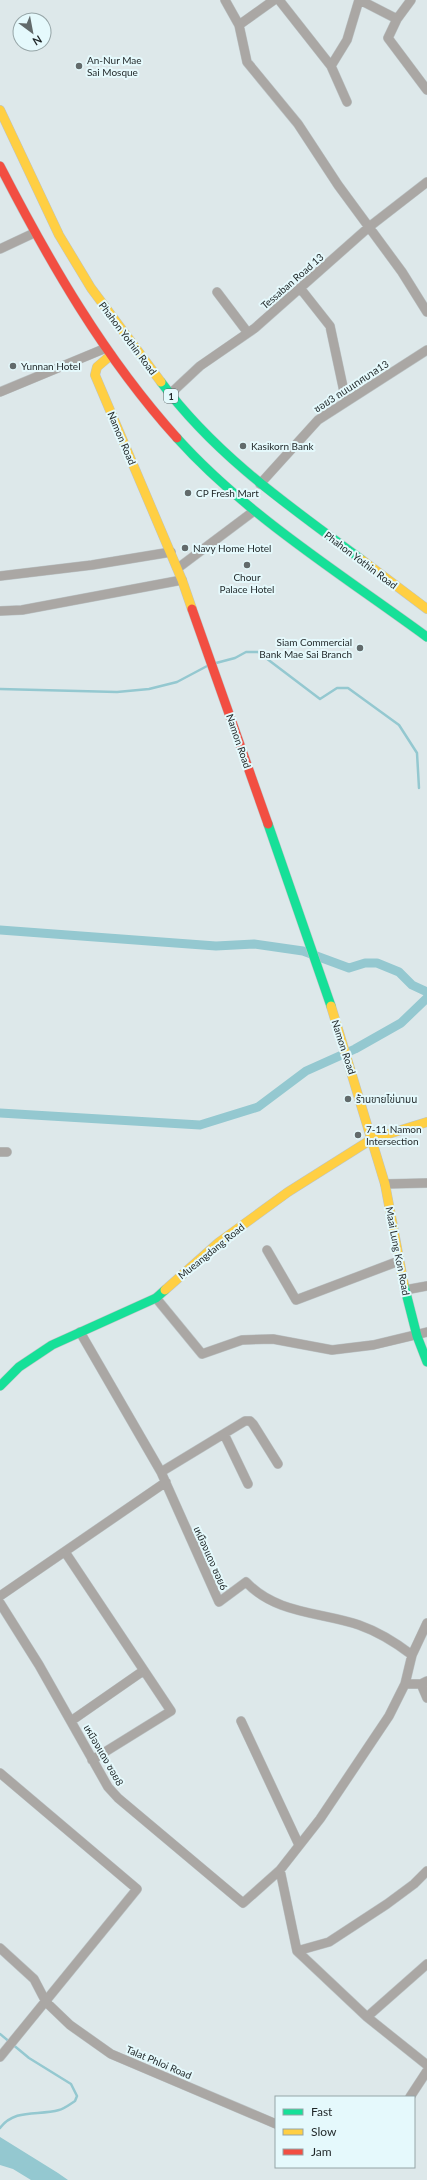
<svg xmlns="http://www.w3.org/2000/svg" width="427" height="2180" font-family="Lato,'Noto Sans Thai',sans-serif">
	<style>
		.water { fill: #94c8d0 }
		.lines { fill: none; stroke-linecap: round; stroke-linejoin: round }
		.stream { stroke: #94c8d0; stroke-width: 2.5 }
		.canal { stroke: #94c8d0; stroke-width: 9 }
		.street-casing { stroke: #bcc4c6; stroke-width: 10 }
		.fast-casing { stroke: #bcc4c6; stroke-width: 10 }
		.slow-casing { stroke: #bcc4c6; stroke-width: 10 }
		.jam-casing { stroke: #bcc4c6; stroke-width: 10 }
		.street { stroke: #aaa7a4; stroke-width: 9 }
		.fast { stroke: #16e098; stroke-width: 9 }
		.slow { stroke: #ffcf43; stroke-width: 9 }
		.jam { stroke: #f24e42; stroke-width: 9 }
		.poi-dot { fill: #626a6b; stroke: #e5f9fc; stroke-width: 1.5 }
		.labels { text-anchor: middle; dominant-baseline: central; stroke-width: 4; stroke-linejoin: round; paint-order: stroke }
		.shield { fill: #e5f9fc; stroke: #5a6567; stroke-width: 1 }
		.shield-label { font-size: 9px; font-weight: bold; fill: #1f2627 }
		.poi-label { font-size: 10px; fill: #1f2627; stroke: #e5f9fc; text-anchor: start }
		.street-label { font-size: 10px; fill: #1f2627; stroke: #e5f9fc }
	</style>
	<rect width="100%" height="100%" fill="#dde8ea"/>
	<path class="water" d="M0,2137l58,36 10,7h-37l-18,-11 -13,-4z"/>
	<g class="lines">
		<path class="stream" d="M216,663l19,-5 11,-6h12l62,47 17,-11h11l51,37 18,28 2,35
			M0,689l117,3 32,-3 28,-7 32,-17
			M0,2034l29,24 42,26 6,12 -2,5c-5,3 -11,8 -16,9 -21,6 -44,-2 -59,18"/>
		<path class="canal" d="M0,930l216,16 38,-2 49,7 46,17 16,-5h12l22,9 13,13 15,7
			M0,1113l200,12 58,-18 48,-36 49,-22 46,-26 26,-25"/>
		<g class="street-casing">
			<path id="street" d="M225,0l14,25 8,37 51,62 40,61 64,87 25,40
				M279,0l52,66 16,36
				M360,0l37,19
				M411,0l-14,19 -9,19 39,52
				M239,25l35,-25
				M331,66l16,-26 12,-40
				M0,249l34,-16
				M300,288l30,38 16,75
				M217,292l31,41
				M0,392l106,-44
				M170,394l30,-28 55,-38 114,-101 58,-45
				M260,484l58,-64 109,-70
				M178,568l76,-57
				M0,576l92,-11 79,-13
				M0,611l22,-1 160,-30
				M0,1152h7
				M385,1184l42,-1
				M267,1250l29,50 103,-39
				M405,1290l22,-4
				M156,1298l46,56 40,-14 31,-1 59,11 41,-5 54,-13
				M80,1332l81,140 58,130 27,-20c30,32 74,30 113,43 20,7 36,17 53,30
				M224,1434l24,50
				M161,1472l84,-51h5l3,3 25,40
				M65,1552l106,159 -79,49
				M0,1596l166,-114
				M0,1603l39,62 69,122 10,11 125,105 37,-33 40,-51 69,-103 16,-32 7,-29 15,-32
				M405,1684h16l6,-3
				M421,1684l6,14
				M71,1721l72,-50
				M241,1721l58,124
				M0,1773l137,116 -137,168
				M280,1870l17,81 70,66 60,48
				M0,1948l34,31 12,23 24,23 41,29 165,70
				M297,1951l32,-9 58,-38 27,-20 13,-13
				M367,2017l60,-53
				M410,2097l17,-26"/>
		</g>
		<g class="fast-casing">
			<path id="fast" d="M161,382c55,74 128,124 201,178
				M177,438c69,77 167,138 250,199
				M268,824l63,182
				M404,1285l13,51 10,26
				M0,1386l19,-19 33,-22 104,-47 9,-8"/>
		</g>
		<g class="slow-casing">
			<path id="slow" d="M0,110l59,125 32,53 70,94
				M111,355l-14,12 -2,8 87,205 10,29
				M362,560l65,49
				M331,1006l54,178 19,101
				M165,1290l53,-47 70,-51 84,-53 55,-17"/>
		</g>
		<g class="jam-casing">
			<path id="jam" d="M0,166c50,97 104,191 177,272
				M192,609l76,215"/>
		</g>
		<use href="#street" class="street"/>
		<use href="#fast" class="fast"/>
		<use href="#slow" class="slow"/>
		<use href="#jam" class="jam"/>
	</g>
	<g class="poi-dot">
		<circle cx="79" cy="66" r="4"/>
		<circle cx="13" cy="366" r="4"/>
		<circle cx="243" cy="446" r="4"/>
		<circle cx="188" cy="493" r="4"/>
		<circle cx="185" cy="548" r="4"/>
		<circle cx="247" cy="565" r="4"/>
		<circle cx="360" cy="648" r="4"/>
		<circle cx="348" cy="1099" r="4"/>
		<circle cx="358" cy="1135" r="4"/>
	</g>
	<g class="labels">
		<rect class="shield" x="164" y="389" width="14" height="14" rx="3"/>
		<g class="shield-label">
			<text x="171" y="396">1</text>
		</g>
		<g class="poi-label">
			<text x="87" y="60">An-Nur Mae<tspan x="87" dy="12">Sai Mosque</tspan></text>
			<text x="21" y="366">Yunnan Hotel</text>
			<text x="251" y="446">Kasikorn Bank</text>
			<text x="196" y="493">CP Fresh Mart</text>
			<text x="193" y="548">Navy Home Hotel</text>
			<text x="247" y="577" text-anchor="middle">Chour<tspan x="247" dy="12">Palace Hotel</tspan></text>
			<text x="352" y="642" text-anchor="end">Siam Commercial<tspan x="352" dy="12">Bank Mae Sai Branch</tspan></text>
			<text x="356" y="1099">ร้านขายไข่นามน</text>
			<text x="366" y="1129">7-11 Namon<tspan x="366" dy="12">Intersection</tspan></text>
		</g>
		<g class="street-label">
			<text transform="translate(292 281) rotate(-41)">Tessaban Road 13</text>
			<text transform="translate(128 338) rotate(53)">Phahon Yothin Road</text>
			<text transform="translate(351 386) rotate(-33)">ซอย3 ถนนเทศบาล13</text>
			<text transform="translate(122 438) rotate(67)">Namon Road</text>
			<text transform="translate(361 560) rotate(37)">Phahon Yothin Road</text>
			<text transform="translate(239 741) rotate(71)">Namon Road</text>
			<text transform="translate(344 1047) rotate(72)">Namon Road</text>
			<text transform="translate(211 1251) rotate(-39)">Mueangdang Road</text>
			<text transform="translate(398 1251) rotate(79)">Maai Lung Kon Road</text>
			<text transform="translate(211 1558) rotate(66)">เหมืองแดง ซอย6</text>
			<text transform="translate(104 1755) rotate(60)">เหมืองแดง ซอย8</text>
			<text transform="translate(159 2062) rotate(23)">Talat Phloi Road</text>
		</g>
	</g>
	<rect x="275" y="2096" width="140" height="72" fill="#e5f9fc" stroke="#96a5a7"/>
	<rect x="283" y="2109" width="20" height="6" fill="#16e098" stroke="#96a5a7"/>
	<text x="311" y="2116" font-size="12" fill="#1f2627">Fast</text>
	<rect x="283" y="2129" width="20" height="6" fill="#ffcf43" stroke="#96a5a7"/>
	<text x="311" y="2136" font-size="12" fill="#1f2627">Slow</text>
	<rect x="283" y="2149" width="20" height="6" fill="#f24e42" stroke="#96a5a7"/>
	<text x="311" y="2156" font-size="12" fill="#1f2627">Jam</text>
	<g transform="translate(32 32) rotate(148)"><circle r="19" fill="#e5f9fc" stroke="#96a5a7"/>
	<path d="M0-3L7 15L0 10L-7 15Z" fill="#626a6b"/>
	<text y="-6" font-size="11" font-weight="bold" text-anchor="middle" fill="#1f2627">N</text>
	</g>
</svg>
